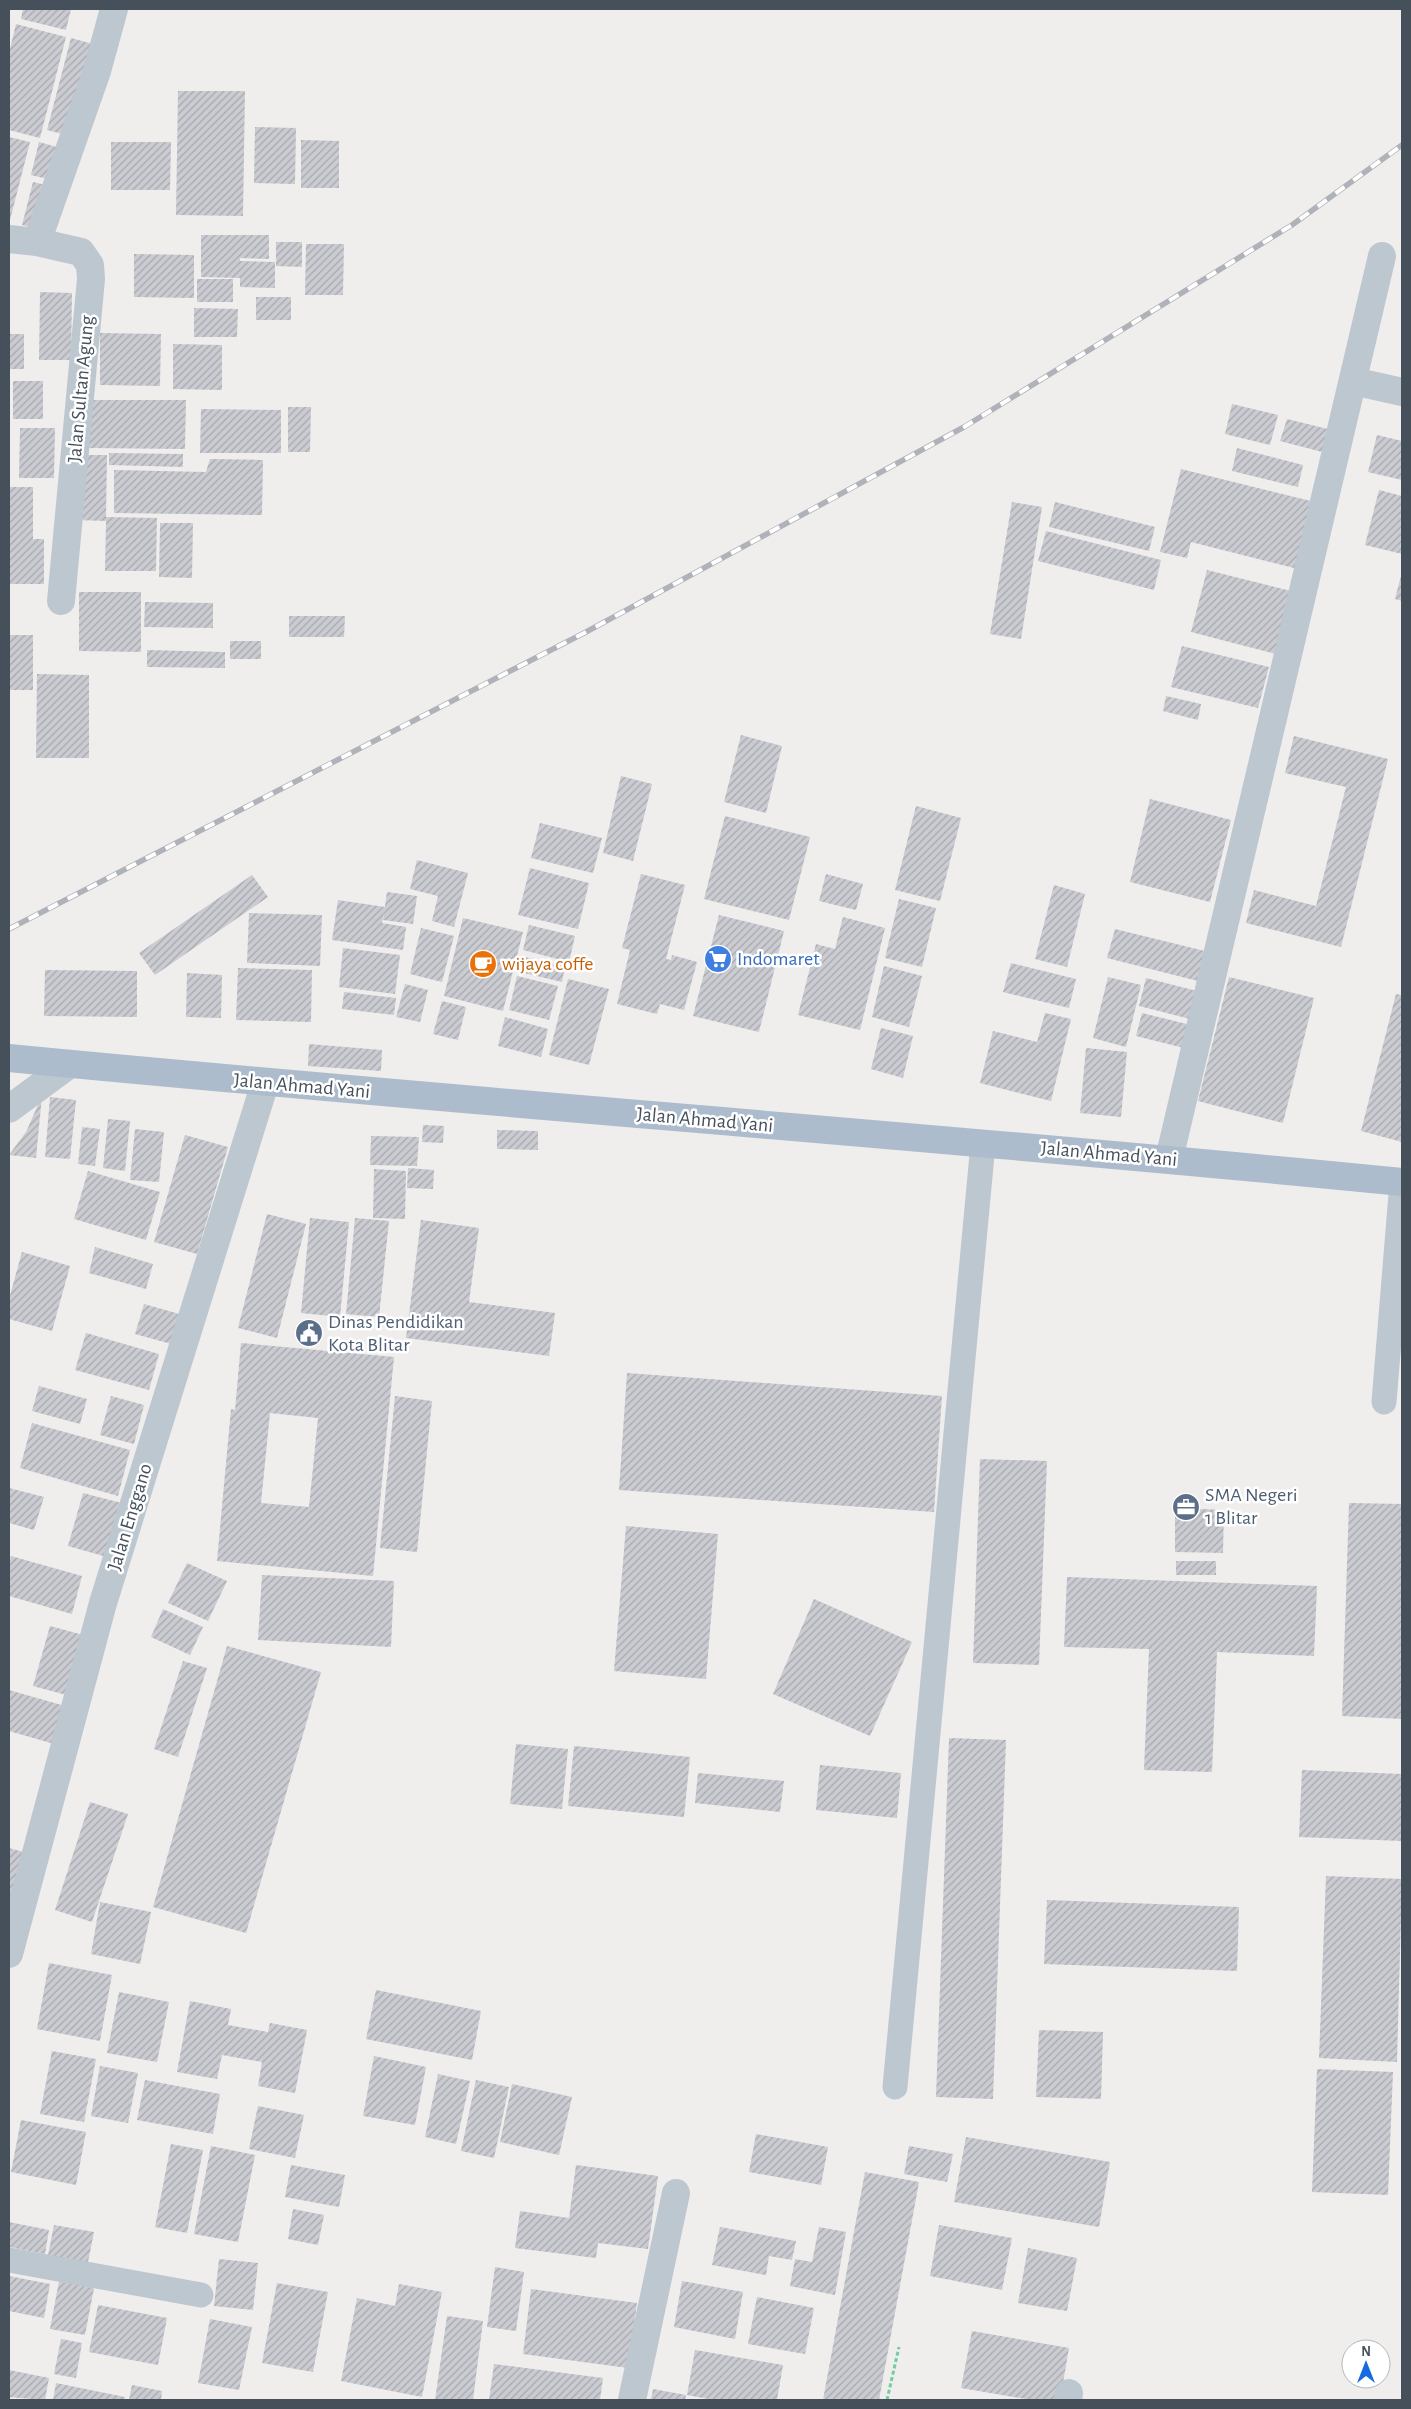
<svg xmlns="http://www.w3.org/2000/svg" width="1411" height="2409" font-family="'Alegreya Sans',sans-serif">
	<style>
		.building { fill: url(#building-hatch); fill-rule: evenodd }
		.lines { fill: none; stroke-linecap: round; stroke-linejoin: round }
		.path { stroke: #72cda2; stroke-width: 3; stroke-dasharray: 4 2.5; stroke-linecap: butt }
		.lane { stroke: #bdc7d0; stroke-width: 25 }
		.street { stroke: #bdc7d0; stroke-width: 28 }
		.primary { stroke: #acbccd; stroke-width: 28 }
		.rail-casing { stroke: #afb2b8; stroke-width: 5.5 }
		.rail { stroke: #fff; stroke-width: 4; stroke-dasharray: 11; stroke-linecap: butt }
		.labels { text-anchor: middle; dominant-baseline: central; stroke-width: 5; stroke-linejoin: round; paint-order: stroke }
		.street-label { font-size: 20px; fill: #45505b; stroke: #fff }
		.shop-label { font-size: 20px; fill: #366cbe; stroke: #fff; text-anchor: start }
		.food-label { font-size: 20px; fill: #c56008; stroke: #fff; text-anchor: start }
		.service-label { font-size: 20px; fill: #4e5e75; stroke: #fff; text-anchor: start }
	</style>
	<defs>
		<pattern id="building-hatch" width="6" height="6" patternUnits="userSpaceOnUse" patternTransform="scale(1.25)"><rect width="6" height="6" fill="#caccd2"/><path d="M-1 1l2-2M0 6l6-6M5 7l2-2" fill="none" stroke="#a6a8ad"/></pattern>
	</defs>
	<rect width="100%" height="100%" fill="#f0eded"/>
	<path class="building" d="M23,9h48l-5,21 -45,-11z
		M16,24l50,13 -26,101 -31,-8v-77z
		M71,38l22,6 -23,92 -23,-6z
		M178,91h67l-2,125 -67,-1z
		M255,127l41,1 -1,56 -41,-1z
		M9,137l21,5 -21,82z
		M301,140l38,1v47h-38z
		M39,142l25,7 -8,32 -25,-6z
		M111,142h60l-1,48h-59z
		M33,182l17,4 -11,43 -17,-4z
		M201,235h68v24l-29,-1v3l35,1v26l-35,-1v-9l-39,-1z
		M276,242h26v25l-26,-1z
		M306,244h38l-1,51h-38z
		M134,254l60,1v43l-60,-1z
		M197,279h36v23h-36z
		M40,292l32,1 -1,67h-32z
		M256,297h35v23h-35z
		M194,308l44,1 -1,28h-43z
		M100,333l61,1 -1,52 -60,-1z
		M9,334h15v35h-15z
		M173,344l49,1v45l-49,-1z
		M13,381h30v38h-30z
		M89,400h97l-1,49 -97,-1z
		M1232,404l46,11 -8,30 -45,-11z
		M288,407h23l-1,45h-22z
		M201,409l80,1v43h-81z
		M1287,419l45,11 -6,23 -46,-12z
		M20,428h35l-1,50h-35z
		M1377,435l25,6v39l-34,-8z
		M1237,448l66,17 -5,22 -66,-16z
		M109,453l74,1v13l-74,-2z
		M77,455h30l-1,62 51,1 -1,53h-51l1,-50 -29,-1z
		M210,459l53,1 -1,55 -148,-2v-43l92,2z
		M1181,469l134,33 -17,67 -107,-27 -4,16 -27,-6z
		M9,487h24v52h11v45h-35z
		M1379,490l23,6v58l-37,-9z
		M1012,502l30,5 -21,132 -31,-5z
		M1055,502l100,25 -6,24 -100,-24z
		M160,523h33l-1,55 -33,-1z
		M1046,531l115,29 -7,30 -116,-29z
		M1207,570l88,22 -15,63 -89,-23z
		M1402,572v29l-7,-2z
		M79,592h62v60l-62,-1z
		M145,602l68,1v25l-69,-1z
		M289,616h56l-1,21h-55z
		M9,635h24v55h-24z
		M230,641h31v18h-31z
		M1182,646l87,21 -11,41 -87,-21z
		M147,650l78,2v16l-78,-1z
		M37,674l52,1v83h-53z
		M1166,696l35,8 -3,16 -35,-9z
		M741,735l41,11 -16,67 -42,-11z
		M1294,736l94,23 -47,188 -95,-24 8,-33 62,16 30,-119 -61,-14z
		M621,776l31,8 -19,77 -30,-8z
		M1150,799l81,21 -21,82 -80,-20z
		M916,806l45,12 -21,83 -45,-11z
		M725,816l85,21 -21,83 -85,-21z
		M540,823l62,15 -9,35 -62,-15z
		M417,860l51,13 -14,54 -22,-6 6,-25 -28,-7z
		M530,868l59,15 -11,46 -60,-14z
		M641,874l44,11 -19,74 5,1 1,-5 25,7 -13,48 -24,-6 -3,10 -40,-10 13,-54 -8,-2z
		M826,874l37,10 -7,26 -37,-9z
		M252,875l16,22 -113,78 -16,-22z
		M1054,885l31,9 -18,73 -32,-8z
		M387,892l30,4 -4,28 -30,-4z
		M899,899l37,9 -14,59 -37,-9z
		M338,900l47,7 -3,16 24,4 -3,23 -71,-10z
		M249,913l73,2 -2,51 -73,-3z
		M719,915l65,16 -25,101 -66,-16z
		M843,917l42,11 -25,102 -62,-15 18,-71 19,5z
		M463,918l60,14 -20,79 -59,-15z
		M529,925l46,11 -6,26 -46,-12z
		M421,928l33,8 -12,46 -32,-8z
		M1115,929l94,23 -7,30 -95,-24z
		M343,948l57,7 -5,39 -56,-7z
		M525,957l40,9 -3,16 -42,-10z
		M1011,963l65,16 -7,29 -66,-16z
		M884,966l38,10 -13,51 -37,-10z
		M238,968l74,2 -1,52 -75,-2z
		M45,970l92,1v46l-93,-1z
		M187,973l35,2 -1,43 -35,-1z
		M517,976l41,10 -9,34 -40,-10z
		M1108,977l33,8 -15,62 -33,-9z
		M1229,977l85,21 -31,125 -85,-22z
		M1146,978l55,14 -7,28 -55,-14z
		M568,979l41,10 -20,76 -40,-10z
		M405,984l23,6 -8,32 -24,-5z
		M344,992l52,6 -2,17 -52,-6z
		M1396,994l6,1v147l-41,-11z
		M442,1001l24,6 -8,33 -25,-6z
		M1045,1013l26,6 -20,82 -71,-18 13,-52 44,11z
		M1142,1013l53,13 -7,23 -52,-13z
		M505,1017l43,12 -7,28 -43,-11z
		M881,1028l32,8 -10,42 -32,-9z
		M309,1044l73,6 -1,21 -73,-5z
		M1086,1048l41,4 -6,65 -41,-4z
		M42,1096l-6,62 -27,-3 17,-23z
		M50,1097l26,3 -6,59 -25,-2z
		M108,1119l22,2 -5,50 -22,-3z
		M423,1125l21,1 -1,17 -21,-1z
		M82,1127l18,2 -5,37 -17,-2z
		M135,1129l29,3 -5,50 -29,-2z
		M497,1130l41,1v19l-41,-1z
		M185,1135l43,12 -31,107 -43,-12z
		M371,1136l48,1 -2,29 -47,-1z
		M408,1168l26,2 -1,19 -26,-1z
		M374,1169l32,2 -1,48 -32,-1z
		M88,1171l72,21 -14,48 -72,-21z
		M267,1214l39,10 -29,114 -39,-10z
		M310,1218l39,4 -9,95 -39,-4z
		M355,1218l34,3 -10,96 -33,-3z
		M421,1220l58,8 -10,74 86,11 -6,43 -143,-18z
		M95,1247l58,17 -7,25 -57,-16z
		M22,1252l48,14 -18,65 -43,-12v-20z
		M144,1304l46,13 -8,30 -47,-13z
		M86,1333l73,21 -10,36 -74,-20z
		M241,1343l153,14 -21,219 -156,-15 14,-152 4,1zM270,1413l48,5 -9,89 -48,-4z
		M627,1373l315,23 -8,116 -315,-22z
		M39,1386l48,13 -7,25 -48,-13z
		M111,1396l33,9 -10,39 -34,-9z
		M395,1396l37,5 -15,151 -37,-4z
		M32,1423l98,27 -12,46 -98,-28z
		M980,1459l67,2 -8,204 -66,-2z
		M9,1488l35,9 -10,33 -25,-7z
		M83,1493l46,12 -15,54 -46,-13z
		M1349,1503l53,1v215l-60,-3z
		M1175,1508l49,2 -1,43 -48,-1z
		M626,1526l92,8 -12,145 -92,-8z
		M11,1556l71,20 -10,38 -63,-18v-31z
		M1176,1561h40v14h-40z
		M187,1563l40,18 -19,40 -40,-18z
		M262,1575l132,6 -3,66 -133,-7z
		M1067,1577l250,9 -3,70 -97,-4 -5,120 -68,-2 5,-121 -85,-2z
		M814,1599l98,43 -42,94 -97,-42z
		M163,1609l40,18 -13,28 -39,-18z
		M50,1626l37,10 -17,60 -37,-10z
		M227,1646l94,26 -75,261 -93,-26z
		M183,1661l24,7 -29,89 -24,-8z
		M9,1690l63,18 -11,38 -52,-15z
		M949,1738l57,2 -13,359 -57,-2z
		M516,1744l52,5 -6,60 -52,-5z
		M574,1746l116,11 -6,60 -116,-11z
		M820,1765l81,8 -4,45 -81,-8z
		M1302,1770l100,4v67l-103,-4z
		M698,1773l86,8 -4,31 -85,-9z
		M90,1802l38,12 -36,108 -37,-12z
		M9,1848l22,6 -13,46 -9,-2z
		M1326,1876l76,3 -5,183 -78,-4z
		M1047,1900l192,7 -2,64 -193,-7z
		M100,1902l51,10 -11,52 -49,-10z
		M49,1963l63,12 -12,66 -63,-12z
		M376,1990l105,21 -9,49 -106,-21z
		M119,1992l50,10 -12,60 -50,-9z
		M190,2001l41,8 -3,16 40,7 2,-9 37,7 -12,63 -37,-7 4,-24 -40,-7 -5,24 -40,-7z
		M1039,2030l64,2 -2,67 -65,-2z
		M52,2051l44,8 -12,63 -44,-8z
		M374,2056l52,11 -11,58 -52,-9z
		M100,2066l38,7 -10,50 -37,-7z
		M1317,2069l76,3 -5,123 -76,-3z
		M438,2074l32,7 -14,63 -31,-7z
		M145,2080l75,14 -7,40 -76,-14z
		M476,2080l33,7 -15,71 -33,-7z
		M512,2084l60,13 -13,58 -59,-13z
		M258,2106l46,9 -9,43 -46,-9z
		M21,2120l65,12 -10,53 -65,-13z
		M756,2134l72,13 -7,38 -72,-13z
		M966,2137l144,25 -11,65 -145,-25z
		M171,2144l32,6 -16,83 -32,-6z
		M211,2146l44,9 -17,87 -44,-8z
		M909,2146l44,8 -6,28 -43,-8z
		M291,2165l54,10 -6,32 -54,-10z
		M576,2165l82,11 -10,73 -50,-6 -2,15 -81,-10 5,-37 49,7z
		M865,2172l54,10 -40,218h-56z
		M293,2209l31,6 -6,30 -30,-6z
		M9,2222l40,8 -4,24 -36,-7z
		M54,2225l40,7 -7,35 -40,-7z
		M939,2225l73,13 -10,52 -72,-14z
		M720,2227l76,14 -4,19 -23,-4 -3,19 -54,-10z
		M819,2227l27,5 -11,63 -45,-9 5,-27 17,3z
		M1028,2248l49,10 -10,53 -49,-8z
		M219,2259l39,4 -5,47 -39,-4z
		M495,2267l29,5 -8,59 -29,-4z
		M9,2276l41,8 -6,34 -35,-7z
		M59,2281l35,7 -9,47 -35,-6z
		M682,2281l61,11 -8,47 -61,-12z
		M277,2283l51,9 -15,80 -51,-9z
		M399,2284l43,8 -20,105 -81,-16 16,-83 38,8z
		M531,2289l106,14 -9,65 -105,-14z
		M757,2297l57,11 -9,46 -57,-10z
		M98,2305l69,13 -9,47 -69,-13z
		M447,2316l36,5 -10,79h-38z
		M210,2319l42,8 -13,63 -41,-7z
		M972,2331l97,17 -9,52h-28l-71,-12z
		M61,2339l21,4 -6,35 -22,-4z
		M695,2350l88,15 -6,35h-63l-27,-5z
		M494,2364l109,14 -3,22h-111z
		M9,2370l40,8 -4,22 -36,-3z
		M56,2383l69,14 -1,3h-71z
		M132,2385l30,6 -1,9h-32z
		M653,2389l33,6 -1,5h-34z"/>
	<g class="lines">
		<path class="path" d="M887,2400l12,-53"/>
		<path class="lane" d="M1384,1402l18,-220
			M895,2087l88,-943
			M9,2260l192,35"/>
		<path class="street" d="M9,239l28,3 44,10 9,13 1,14 -30,322
			M37,242l60,-171 17,-62
			M1353,381l49,11
			M9,1109l61,-45
			M1169,1159l213,-903
			M9,1954l94,-351 162,-520
			M632,2400l44,-207
			M1068,2400l1,-7"/>
		<path class="primary" d="M9,1058c464,45 929,78 1393,124"/>
		<g class="rail-casing">
			<path id="rail" d="M9,929l577,-297 378,-205 328,-202 110,-80"/>
		</g>
		<use href="#rail" class="rail"/>
	</g>
	<defs>
		<g id="supermarket-disc" transform="scale(1.4375)"><circle r="9.5" fill="#3f7fe0" stroke="#fff"/><path d="M-6-5.5h2.5l.6 2H6L4.5 2H-2.5L-4.4-4H-6ZM-1.5 3.2a1.3 1.3 0 1 0 .1 0ZM3 3.2a1.3 1.3 0 1 0 .1 0Z" fill="#fff"/></g>
		<g id="cafe-disc" transform="scale(1.4375)"><circle r="9.5" fill="#e8710a" stroke="#fff"/><path d="M-5.5-4.5H6V0H3Q3 3.5 0 3.5H-2.5Q-5.5 3.5-5.5 0ZM3-3.2v2h1.7v-2ZM-6 4.5H4V6H-6Z" fill="#fff"/></g>
		<g id="civic-disc" transform="scale(1.4375)"><circle r="9.5" fill="#5c6f8a" stroke="#fff"/><path d="M-.6-6.5H3V-4.5H.6V-3L4-1V1h2V6H-6V1h2V-1L-.6-3ZM-1.2 2.5V6h2.4V2.5Z" fill="#fff"/></g>
		<g id="office-disc" transform="scale(1.4375)"><circle r="9.5" fill="#5c6f8a" stroke="#fff"/><path d="M-6-3h4V-5.5h4V-3h4V5H-6ZM-1-4.5V-3h2v-1.5ZM-6 0V1H6V0Z" fill="#fff"/></g>
	</defs>
	<g fill-rule="evenodd">
		<use href="#supermarket-disc" x="718" y="959"/>
		<use href="#cafe-disc" x="483" y="964"/>
		<use href="#civic-disc" x="309" y="1333"/>
		<use href="#office-disc" x="1186" y="1507"/>
	</g>
	<g class="labels">
		<g class="street-label">
			<text transform="translate(81 389) rotate(-85)">Jalan Sultan Agung</text>
			<text transform="translate(302 1086) rotate(5)">Jalan Ahmad Yani</text>
			<text transform="translate(705 1120) rotate(5)">Jalan Ahmad Yani</text>
			<text transform="translate(1109 1154) rotate(5)">Jalan Ahmad Yani</text>
			<text transform="translate(130 1517) rotate(-73)">Jalan Enggano</text>
		</g>
		<g class="shop-label">
			<text x="737" y="959">Indomaret</text>
		</g>
		<g class="food-label">
			<text x="502" y="964">wijaya coffe</text>
		</g>
		<g class="service-label">
			<text x="328" y="1322">Dinas Pendidikan<tspan x="328" dy="23">Kota Blitar</tspan></text>
			<text x="1205" y="1495">SMA Negeri<tspan x="1205" dy="23">1 Blitar</tspan></text>
		</g>
	</g>
	<rect width="1411" height="2409" fill="none" stroke="#45505b" stroke-width="20"/>
	<g transform="translate(1366 2364)"><circle r="24" fill="#ffffff" stroke="#b5b9bd"/>
	<path d="M0-4L9 19L0 12L-9 19Z" fill="#176be0"/>
	<text y="-8" font-size="14" font-weight="bold" text-anchor="middle" fill="#45505b">N</text>
	</g>
</svg>
